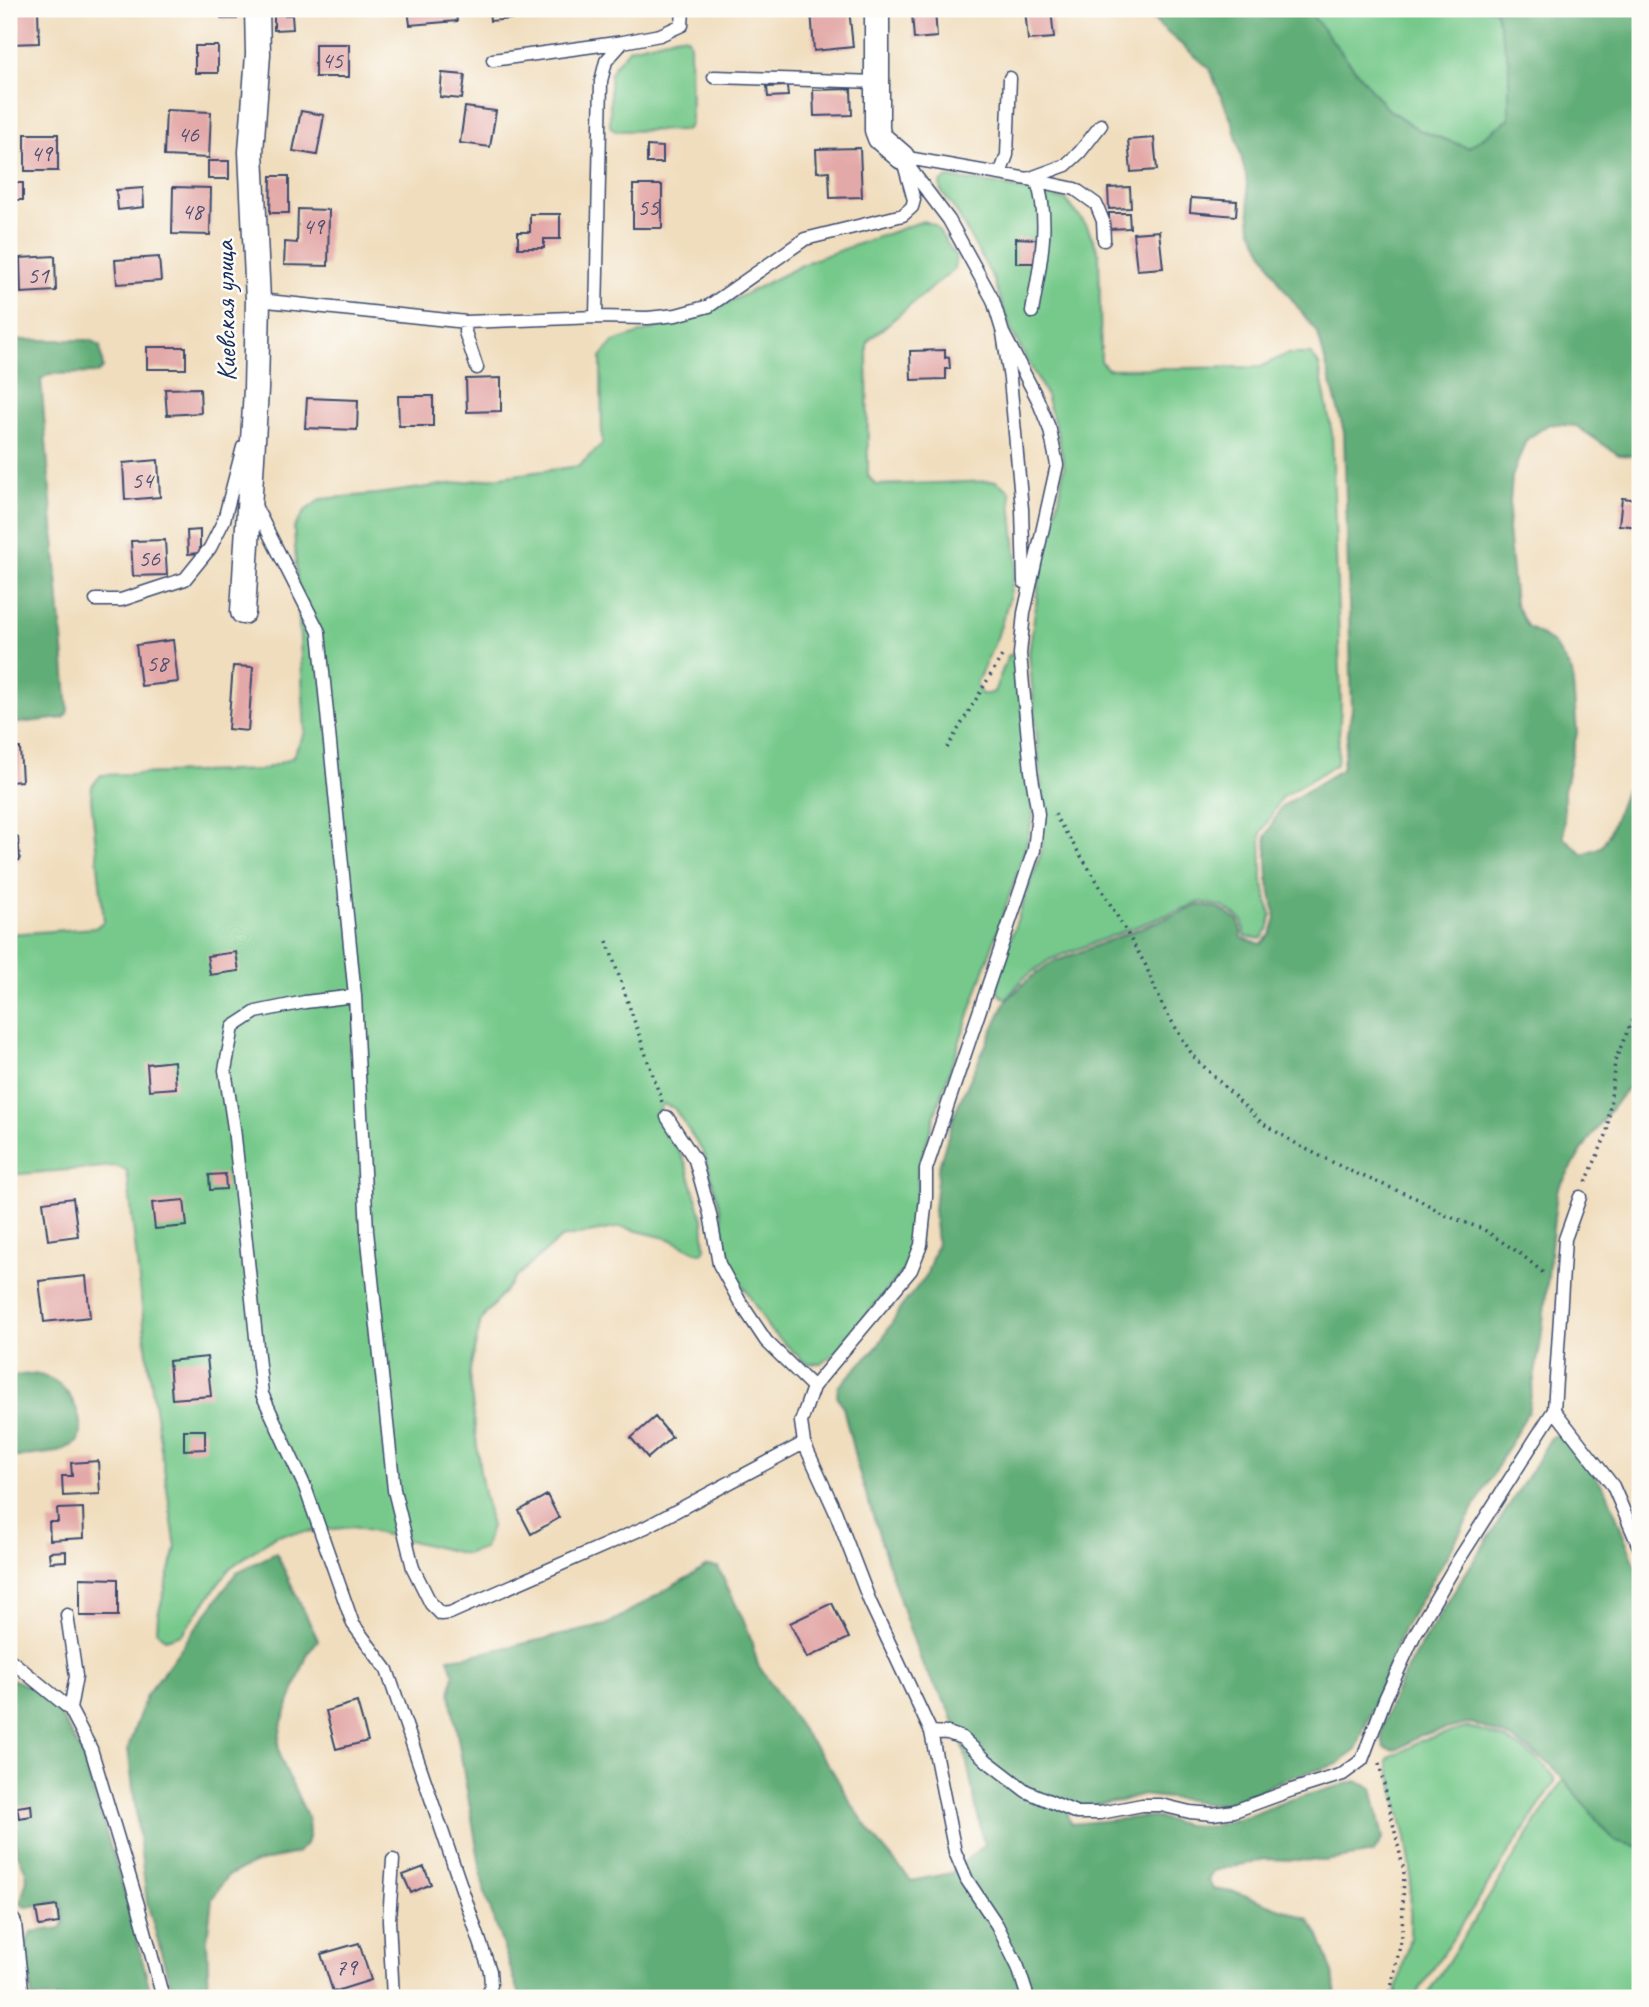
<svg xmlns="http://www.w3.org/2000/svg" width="1649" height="2007" font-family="Caveat,sans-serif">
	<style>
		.green { fill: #76c98b; stroke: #487c74; stroke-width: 2 }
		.forest { fill: #60ad77; stroke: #3e6e6a; stroke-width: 2 }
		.building { fill: #e3a9a8 }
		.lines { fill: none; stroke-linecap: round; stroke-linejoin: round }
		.service-casing { stroke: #3b496c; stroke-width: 15 }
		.minor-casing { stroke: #3b496c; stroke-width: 27 }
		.path { stroke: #3b496c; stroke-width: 3.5; stroke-dasharray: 2 5; stroke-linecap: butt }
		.service { stroke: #fff; stroke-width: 12 }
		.minor { stroke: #fff; stroke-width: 24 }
		.labels { text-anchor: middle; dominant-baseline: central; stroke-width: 5; stroke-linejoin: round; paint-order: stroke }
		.number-label { font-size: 24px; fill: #4d4e70 }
		.street-label { font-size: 28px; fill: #1b2f5e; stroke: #fdfcf7 }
	</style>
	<rect width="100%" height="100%" fill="#fdfcf7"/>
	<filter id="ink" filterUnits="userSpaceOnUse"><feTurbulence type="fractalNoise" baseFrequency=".0143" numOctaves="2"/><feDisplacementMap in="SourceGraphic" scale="14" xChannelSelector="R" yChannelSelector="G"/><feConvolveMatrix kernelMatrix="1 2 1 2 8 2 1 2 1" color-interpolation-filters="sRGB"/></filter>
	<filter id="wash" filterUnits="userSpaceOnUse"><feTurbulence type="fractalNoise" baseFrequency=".00686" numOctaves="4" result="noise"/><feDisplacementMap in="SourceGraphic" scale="28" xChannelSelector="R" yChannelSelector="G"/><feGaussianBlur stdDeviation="1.57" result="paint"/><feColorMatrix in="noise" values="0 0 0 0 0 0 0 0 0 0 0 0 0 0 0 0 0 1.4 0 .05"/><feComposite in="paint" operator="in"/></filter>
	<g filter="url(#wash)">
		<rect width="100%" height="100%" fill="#f0ddbd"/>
		<path class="green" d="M1303,9h192l14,54v56l-41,29 -49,-18 -34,-23 -74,-92z
			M679,36l8,1 3,6 1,81 -5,6 -71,1 -5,-5v-52l5,-9 15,-17z
			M948,178l48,6 70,16 21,26 12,27 2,109 7,7 152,-2 27,-13h24l8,11 13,68 9,271 -4,60 -56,34 -20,35 1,44 9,39 -3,14 -7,9 -16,-3 -3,-16 -19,-13 -23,-5 -151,58 -26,19 -16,19h-3l-6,-5 -1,-10 2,-12 42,-118 3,-39 -15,-161 14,-97 16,-57 5,-33 -7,-35 -12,-38 -34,-63 -17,-50 -38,-69 -15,-20 -1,-5 1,-4z
			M923,221l12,4 21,32 -2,12 -84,70 -3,6 1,131 8,9 120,-4 14,10 7,71 -8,37 -12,39 -21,46 5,10h7l6,-2 14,-36 6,-3 3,2 16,161 -8,34 -88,258 -19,62 -1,75 -13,25 -71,85 -12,8 -14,1 -37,-34 -42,-69 -7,-49 -16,-57 -31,-47 -11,-4 -6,8 28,50 18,58 2,29 -2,3 -4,1 -29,-14 -49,-12 -60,11 -44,38 -36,44 -12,54 11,99 11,54 -7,21 -19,6 -112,-27 -77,8 -46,33 -48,66 -17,5 -8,-8 1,-16 18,-67 -28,-186 -21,-191 -11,-5 -107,9v-241l86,-6 9,-7 -13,-123 1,-12 9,-11 161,-5 30,-12 13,-26 -11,-204 11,-17 16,-12 56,-5 202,-28 23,-22 -1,-87 12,-15 105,-34 92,-47z
			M1469,1727c14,5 29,9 42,15 13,7 43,27 44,40l-141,216h-19l15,-61 1,-69 -5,-30 -19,-78 5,-5 6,-1 24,-14z
			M1575,1761l65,41v196h-215z"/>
		<path class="forest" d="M1143,9h160l8,5 74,93 34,23 49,18 41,-29v-56l-14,-54h145v447l-21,-1 -43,-29 -27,-2 -23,16 -14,37 -4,52 7,75 12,22 26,17 19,29 5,61 -13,58v47l19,16 18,-7 8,-13 17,-45 14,-17v289l-9,22 -42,56 -32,52 -16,150 -13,71 -81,144 -44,73 -47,121 -18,14 -53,15 -49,22 -24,4 -23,-5 -49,-5 -19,6 -48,6 -6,9 5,8 70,-7 17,1 27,7 23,2 46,-13 34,-14 67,-19 16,7 11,50 -10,15 -48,8 -60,-2 -52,12 -5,8 5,10 26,4 69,26 10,15 15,39 3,25h-815l-36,-104 -35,-201 4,-19 -6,-16 24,-3 134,-30 101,-59 11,1 30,63 10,35 42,62 32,43 19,33 27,39 33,39 40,-8 33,-28 -20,-96 -15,-40 -25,-41 -18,-48 -49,-155 -14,-58 -6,-12 1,-8 40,-41 24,-40 24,-30 11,-33 -3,-33 4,-40 17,-58 51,-111 19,-19 24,-18 150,-59 21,4 19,12 3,17 19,6 10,-10 5,-16 -8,-39 -2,-43 15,-29 61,-38 10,-60 -8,-277 -26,-98 -37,-49 -30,-57 -5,-52 -13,-52 -24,-56 -47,-40z
			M12,340h78l10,6 3,22 -6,5 -48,1 -8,5 27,332 -4,7 -55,6v-380z
			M34,1374c5,1 12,2 17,5 21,11 36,43 26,64l-19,9 -49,6v-82z
			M1555,1435h5l6,5 41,52 29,75 4,18v146l-8,16 -2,9 10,13v78l-25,-6 -64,-76 -38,-26 -42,-16 -50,12 -23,14 -7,1 -6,-2c-3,-6 -4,-10 -3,-16 8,-41 35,-80 57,-116 36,-59 76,-117 111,-177z
			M276,1553l42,87 -10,13 -26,69 -4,22 3,16 27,58 1,17 -4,11 -9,7 -43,11 -26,12 -15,23 -5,41 2,58h-35l-27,-96 -19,-154 18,-52 91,-124z
			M12,1679l22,10 22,19 26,45 47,154 23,91h-120l-6,-55 5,-11 30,-4 3,-5 -3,-19 -3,-2 -31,5 -4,-1 -2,-5 6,-22 -1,-8 -9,-19 -8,-69v-103z"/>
		<g id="blocks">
			<path class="building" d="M9,9h29l1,34 -30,1z
				M221,9h17l-1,10h-16z
				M408,9h47l2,12 -47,4z
				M489,9h114v2l-113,10z
				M829,9h20l4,38 -39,4 -3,-41z
				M1025,9h26l3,29 -26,2z
				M935,11l2,26 -23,2 -2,-26z
				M274,15h18l1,14 -19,1z
				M315,44h34v33h-34z
				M195,46h23v27h-23z
				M442,73l23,2 -3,24 -22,-2z
				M787,86l1,10 -20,1 -1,-10z
				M851,89l1,26 -38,1 -1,-26z
				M465,107l31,4 -6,36 -30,-4z
				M166,110l45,2 -2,46 -45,-2z
				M301,111l23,4 -7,40 -24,-4z
				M25,134h33v37h-33z
				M1154,138l3,32 -26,2 -3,-32z
				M647,146l16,1v16h-16z
				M860,148l2,49 -32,1 -1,-27 -12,1 -1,-23z
				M208,161h21v18h-21z
				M271,176h18v37h-19z
				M9,183h14v17h-14z
				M633,185h29v43h-29z
				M173,187l38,1 -1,47 -38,-1z
				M1130,187l1,21 -22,1 -1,-21z
				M143,188l1,19 -26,3 -2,-20z
				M1191,198l46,3 -1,15 -46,-4z
				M298,209l31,1 -1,56 -44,-1 1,-23 12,1z
				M1109,213h20l1,15 -21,1z
				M530,214h30v25h-16v9h-26v-16h12z
				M1159,231l4,37 -26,2 -4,-37z
				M1016,238l20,1 -1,24h-19z
				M55,256l1,35 -35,2 -1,-35z
				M159,257l2,24 -44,3 -2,-24z
				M147,347h39v22h-39z
				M945,350v8l4,-1 1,12h-4v10l-35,1 -1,-29z
				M501,378v33l-34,1 -1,-33z
				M200,388l1,25 -34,2 -2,-26z
				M398,396h35v30h-34z
				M307,398l51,2 -1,30 -52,-2z
				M158,460l2,37 -35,3 -2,-37z
				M1622,498l18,2v27l-21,-2z
				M200,530v23l-12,1 -1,-23z
				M165,540l2,35 -34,1 -2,-35z
				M173,640l5,42 -37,4 -5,-41z
				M233,666l20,1 -5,64 -20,-2z
				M9,748h11l2,33 -13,1z
				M9,837h9l2,23 -11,1z
				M236,952l3,19 -29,4 -3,-19z
				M174,1061l2,27 -27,2 -2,-26z
				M225,1174l1,15 -16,1 -1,-15z
				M73,1198l5,38 -30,4 -5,-38z
				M184,1200l3,26 -32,3 -3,-26z
				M86,1276l4,41 -46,5 -5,-41z
				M207,1357l4,39 -39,3 -3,-38z
				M655,1417l17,20 -24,21 -17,-20z
				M184,1430h21v19l-21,1z
				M98,1461l2,33 -37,2 -1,-20h10l-1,-13z
				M547,1495l12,23 -28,16 -12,-23z
				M83,1508l1,30 -34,2 -1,-18h9l-1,-13z
				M66,1551v10l-16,1 -1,-10z
				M80,1578l38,1v37h-38z
				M832,1603l17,35 -42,20 -17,-35z
				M357,1702l11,39 -32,8 -10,-38z
				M31,1805l1,11 -13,2 -2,-11z
				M424,1867l7,17 -20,9 -8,-18z
				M57,1906l2,17 -20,3 -3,-17z
				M359,1943l12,37 -38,12 -12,-38z"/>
		</g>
	</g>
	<g filter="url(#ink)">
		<use href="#blocks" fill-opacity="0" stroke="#3b496c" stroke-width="2"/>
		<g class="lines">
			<g class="service-casing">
				<path id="service" d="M493,60l130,-18
					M714,77l164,5
					M902,157l126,22 47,10 21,15 7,17 1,19
					M906,163l43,57 44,80 10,33 7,46 12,130 2,73
					M1000,174l7,-19 3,-77
					M1028,179l38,-14 14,-13 21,-27
					M258,300l208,22 130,-5 52,1 28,-3 33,-9 96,-67 98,-24 9,-8 2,-7 -12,-43
					M1032,312c7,-42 19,-90 5,-130
					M596,317l5,-236 5,-20 17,-19 37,-7 22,-10 1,-16
					M466,322l-1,10 12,36
					M1003,333l34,65 13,32 7,35 -33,148 -4,41 11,117 7,43 -4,36 -108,319v28l-5,48 -10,25 -98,117 -12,35 3,21 31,68 35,91 61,130 17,1 14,5 25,23 39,30 51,22h23l42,-8h19l29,7 23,2 21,-3 58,-21 51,-16 19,-14 23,-61 29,-63 44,-75 96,-151 11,-171 15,-42
					M253,502l66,130 36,364 12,235 27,259 19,78 18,36 10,10 9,-1 196,-86 158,-84
					M96,600h25l64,-21 25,-31 14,-28 19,-73
					M355,996l-50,6 -49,10 -23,15 -8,43 9,58 28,266 43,93 48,137 34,46 103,301 1,14 -4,13
					M667,1117l28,43 15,54 9,50 21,38 26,39 47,46
					M1554,1410l59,76 27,63
					M67,1615l9,61 -6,33
					M9,1659l61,50 21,40 47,156 25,93
					M931,1732l24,120 12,28 30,45 21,42 10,31
					M393,1860l-4,60 4,78"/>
			</g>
			<g class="minor-casing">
				<path id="minor" d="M877,9v121l3,8 22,19
					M243,612l13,-223 2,-89 -7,-148 7,-98 -1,-45
					M9,1924l8,74"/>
			</g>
			<path class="path" d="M947,748l56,-94
				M1055,814l2,5 38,59 50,86 18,43 30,49 69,67 38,23 48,24 70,29 27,16 38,14 39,26 24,20
				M607,941l55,161
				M1586,1182l21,-49 8,-72 25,-60
				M1379,1763l25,108 -2,65 -13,62"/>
			<use href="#service" class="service"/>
			<use href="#minor" class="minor"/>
		</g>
	</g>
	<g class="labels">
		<g class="number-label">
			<text x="332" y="60">45</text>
			<text x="188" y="134">46</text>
			<text x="41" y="153">49</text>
			<text x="648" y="207">55</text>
			<text x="192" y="211">48</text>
			<text x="313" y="226">49</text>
			<text x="38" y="275">51</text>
			<text x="142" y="480">54</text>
			<text x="149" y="558">56</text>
			<text x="157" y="663">58</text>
			<text x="346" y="1967">79</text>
		</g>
		<g class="street-label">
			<text transform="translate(225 311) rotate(-91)">Киевская улица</text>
		</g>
	</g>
	<rect width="1649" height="2007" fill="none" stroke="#fdfcf7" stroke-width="35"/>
</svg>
